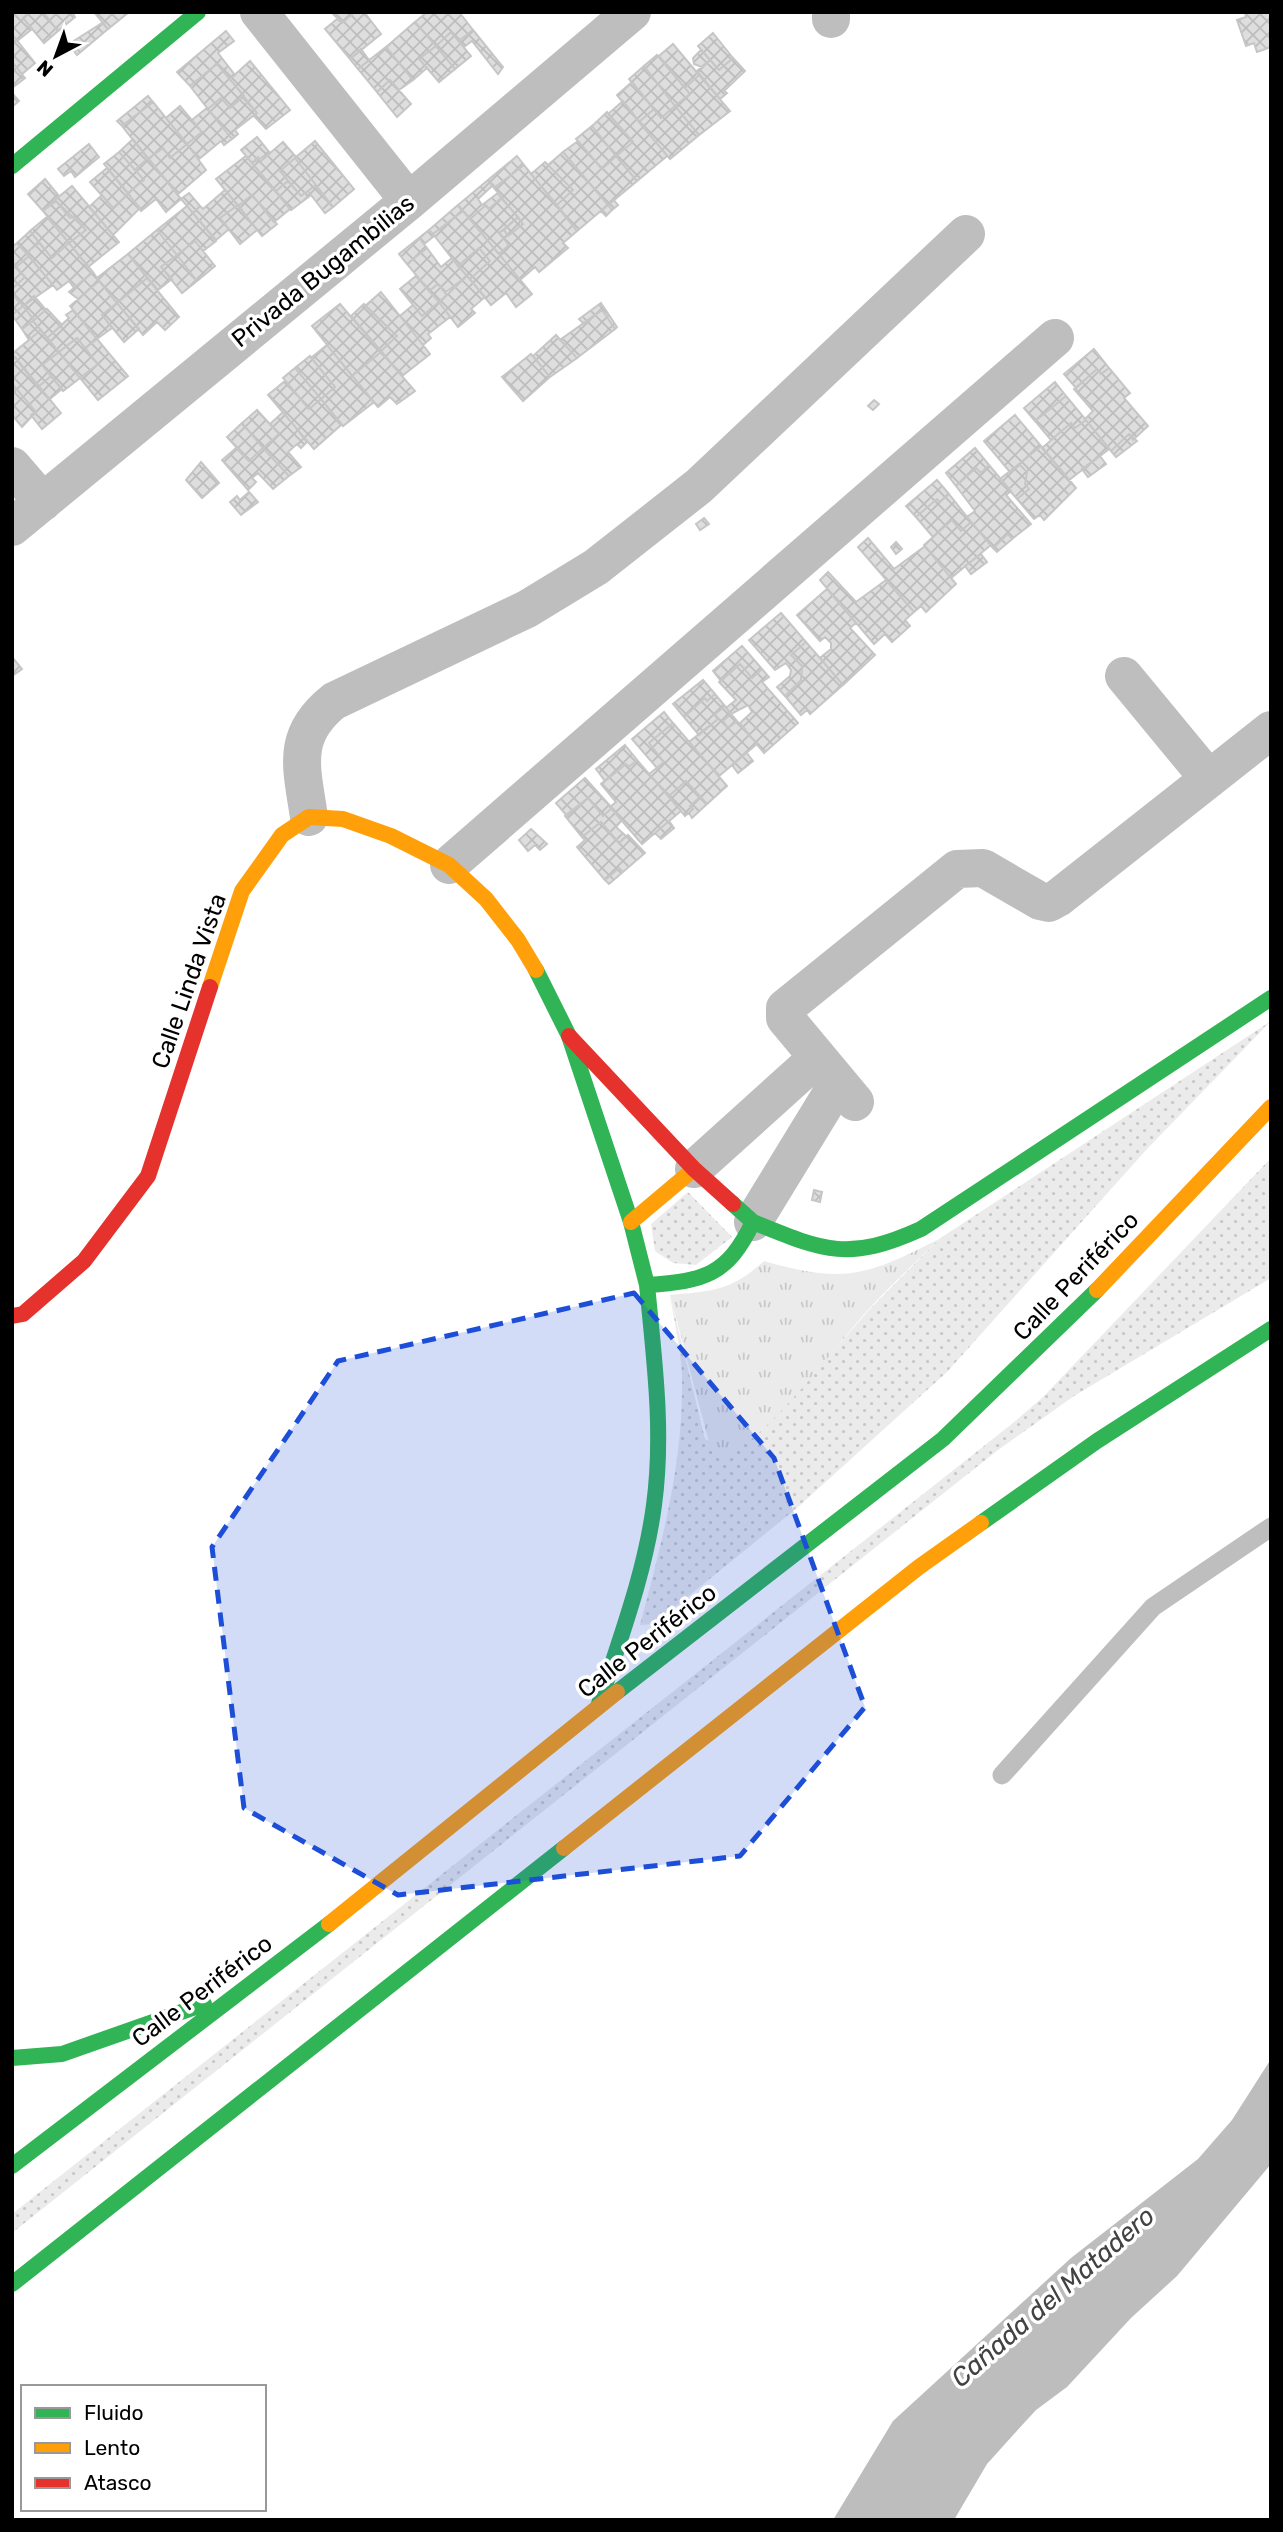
<svg xmlns="http://www.w3.org/2000/svg" width="1283" height="2532" font-family="Rubik,sans-serif">
	<style>
		.grass { fill: url(#grass-dots) }
		.park { fill: url(#park-tufts) }
		.water { fill: #bdbdbd }
		.building { fill: url(#building-cross-hatch); stroke: #c6c6c6; stroke-width: 2 }
		.lines { fill: none; stroke-linecap: round; stroke-linejoin: round }
		.lane { stroke: #bebebe; stroke-width: 19 }
		.street { stroke: #bebebe; stroke-width: 38 }
		.fast { stroke: #30b455; stroke-width: 16 }
		.slow { stroke: #ff9f0a; stroke-width: 16 }
		.jam { stroke: #e5322d; stroke-width: 16 }
		.marked { fill: #1d4ed8; fill-opacity: 0.2; stroke: #1d4ed8; stroke-width: 5; stroke-dasharray: 14 9; stroke-linejoin: round }
		.labels { text-anchor: middle; dominant-baseline: central; stroke-width: 7; stroke-linejoin: round; paint-order: stroke }
		.street-label { font-size: 24px; fill: #000; stroke: #fff }
		.water-label { font-size: 26px; font-style: italic; fill: #424242; stroke: #fff }
	</style>
	<defs>
		<pattern id="grass-dots" width="8" height="8" patternUnits="userSpaceOnUse" patternTransform="scale(1.75)"><rect width="8" height="8" fill="#ebebeb"/><path d="M2 2h.1M6 6h.1" fill="none" stroke="#c8c8c8" stroke-width="1.8" stroke-linecap="round"/></pattern>
		<pattern id="park-tufts" width="24" height="20" patternUnits="userSpaceOnUse" patternTransform="scale(1.75)"><rect width="24" height="20" fill="#ebebeb"/><path d="M3 7l-1-3M5 7V3M7 7l1-3M15 17l-1-3M17 17v-4M19 17l1-3" fill="none" stroke="#c8c8c8"/></pattern>
		<pattern id="building-cross-hatch" width="8" height="8" patternUnits="userSpaceOnUse" patternTransform="scale(1.75)"><rect width="8" height="8" fill="#dedede"/><path d="M0 0l8 8M0 8l8-8" fill="none" stroke="#bdbdbd"/></pattern>
	</defs>
	<rect width="100%" height="100%" fill="#fff"/>
	<path class="grass" d="M1271,1021l-124,128 -200,223 -149,135 -144,117 -14,1c22,-83 44,-164 42,-250 -1,-26 -8,-54 -12,-80l35,144 28,13 53,-47 82,-94 71,-72z
		M1271,1158v120l-197,118 -76,54 -986,783v-19l1001,-791 30,-26z
		M688,1192l44,45 -36,28 -23,-2 -18,-12 -4,-27z"/>
	<path class="park" d="M939,1239c-24,24 -49,47 -72,72 -30,33 -103,133 -142,144l-14,-5 -41,-155c43,-4 61,-4 94,-34 80,23 103,15 175,-22z"/>
	<path class="water" d="M1271,2059v105l-94,112 -46,42 -64,69 -31,23 -22,24 -27,30 -33,56h-121l60,-99 178,-163 127,-99 34,-39z"/>
	<path class="building" d="M12,12h18l-7,6 9,11 -15,12 -5,-7z
		M30,12h13l15,19 -14,12 -21,-25z
		M43,12h29l3,5 -17,14z
		M94,12h35l-21,17z
		M331,12h24l-13,11z
		M355,12h9l17,22 -31,25 -25,-30 12,-10 5,4z
		M427,12h32l14,18 -14,11 -8,-9 -15,14 -21,-24z
		M1245,12h26v35l-14,5 -3,-9 -8,3 -9,-26 9,-3z
		M415,22l21,24 -17,13 8,9 -14,12 -27,-33z
		M102,23l6,6 -31,26 -8,-11z
		M473,30l30,37 -5,7 -26,-33 -8,6 -5,-6z
		M226,31l8,10 -16,12 17,22 -5,4 -13,-15 -27,22 -13,-14z
		M451,32l20,24 -16,13 -19,-23z
		M713,33l20,25 -14,12 -21,-24z
		M12,34l23,29 -13,11 -10,-12z
		M673,44l26,31 -14,13 -26,-32z
		M436,46l19,23 -16,13 -20,-23z
		M386,47l27,33 -14,10 -9,-10 -13,12 -19,-23z
		M361,49l8,11 -11,9 -8,-10z
		M701,50l9,10 -8,7 -8,-3 -1,-6z
		M657,55l33,39 -15,12 -31,-40z
		M733,58l12,13 -21,20 3,2 -7,6 -23,-28 13,-11 9,10z
		M250,61l40,49 -24,19 -12,-13 3,-3 -27,-34z
		M12,62l13,16 -13,10z
		M217,64l27,32 -14,12 -9,-10 -13,11 -18,-23z
		M644,66l31,40 -14,12 -32,-39z
		M699,75l31,36 -31,24 -24,-29 15,-12 -5,-6z
		M390,80l21,24 -14,13 -20,-25z
		M632,82l22,27 -15,13 -22,-27z
		M12,93l7,8 -7,6z
		M148,96l5,6 -31,24 -5,-5z
		M242,97l15,16 -22,17 3,4 -6,5 -24,-30 13,-11 9,10z
		M623,101l44,55 -30,25 -21,-25 17,-14 -25,-28z
		M153,102l34,42 -17,14 -7,-10 -15,11 -26,-33z
		M180,106l22,26 -15,12 -21,-26z
		M675,106l24,29 -29,24 -31,-37 15,-13 7,9z
		M207,108l25,31 -8,6 -3,-4 -22,18 -12,-15 15,-12 -10,-12z
		M607,112l26,30 -17,14 -24,-30z
		M592,126l24,30 -14,13 -26,-30z
		M257,137l13,16 -18,10 -11,-13z
		M133,139l15,19 -13,12 -16,-18z
		M315,141l39,48 -21,18 -38,-49z
		M578,141l24,28 14,-13 21,25 -29,24 -45,-53z
		M283,142l13,15 -16,14 8,10 -12,10 -24,-28 6,-6 3,4z
		M89,144l10,13 -24,20 -4,-6 -7,5 -6,-7z
		M187,144l19,26 -28,24 -30,-35 15,-11 7,10z
		M119,152l25,28 -16,13 -24,-29z
		M563,152l45,53 -31,26 -20,-26 16,-15 -25,-25z
		M246,156l44,53 -16,13 -22,-27 -14,11 -22,-27z
		M517,156l7,9 -30,23 -6,-8z
		M148,158l33,41 -15,13 -10,-13 -15,12 -13,-18 16,-13 -9,-10z
		M295,158l21,27 -15,11 -21,-25z
		M545,162l28,28 -16,15 -26,-31z
		M524,165l53,66 -14,12 5,5 -29,24 -4,-5 -15,13 -21,-26 10,-9 -10,-12 5,-3 4,6 15,-12 -29,-36z
		M107,168l21,26 -15,14 -23,-26z
		M45,179l14,17 -16,15 -15,-17z
		M488,180l4,6 -14,13 4,6 16,-12 3,5 -12,11 -3,-4 -16,14 -12,-14z
		M288,181l13,15 7,-5 3,4 -20,15 -15,-19z
		M72,186l47,56 -31,25 -19,-24 17,-13 -12,-14 -4,2 -15,-18z
		M315,186l18,21 -8,6 -17,-22z
		M225,190l13,15 -18,13 9,11 -13,11 -23,-27 7,-7 3,3z
		M189,193l11,13 -7,7 -12,-14z
		M128,194l12,14 -27,27 -24,-28 13,-12 11,13z
		M252,195l25,29 -15,12 -24,-30z
		M501,198l17,19 -19,16 10,12 -10,9 -29,-35 16,-14 3,4z
		M614,200l4,5 -6,5 -4,-5z
		M56,201l30,29 -17,13 -26,-32z
		M238,205l19,25 -17,14 -20,-26z
		M458,205l5,6 -30,23 -4,-4z
		M608,205l4,5 -6,6 -5,-5z
		M187,206l29,35 -13,10 -8,-10 -18,14 -20,-25z
		M463,211l69,83 -16,13 -10,-14 -15,12 -21,-26 20,-18 -11,-13 -21,18 -25,-32z
		M47,217l22,26 -17,15 -22,-27z
		M518,217l5,7 -15,12 -4,-6z
		M157,230l20,25 -16,12 11,12 -14,11 -30,-36z
		M429,230l5,6 -10,8 -5,-6z
		M30,231l9,12 -13,10 -9,-10z
		M419,238l8,10 -20,16 -8,-10z
		M195,241l20,25 -18,15 -20,-26z
		M17,243l12,13 -13,11 -4,-5v-15z
		M39,243l13,15 17,-15 24,29 -19,16 -5,-7 -12,9 -31,-37z
		M427,248l14,19 11,-9 15,18 -21,16 -8,-8 -9,7 -22,-27z
		M479,248l11,13 -20,18 -12,-13z
		M128,254l19,24 -30,25 -20,-25z
		M177,255l20,26 -15,12 -21,-26z
		M29,256l24,29 -30,21 -11,-12v-5l13,-12 -9,-10z
		M12,262l13,15 -13,12z
		M93,272l6,9 -21,18 -9,-7z
		M416,276l23,26 -17,14 -22,-27z
		M467,276l18,21 -14,12 4,4 -17,14 -19,-25z
		M147,278l32,39 -14,13 -8,-8 -14,13 -26,-32z
		M99,281l18,22 -15,12 10,13 -15,11 -27,-33z
		M438,284l9,11 -8,7 -10,-11z
		M381,292l49,62 -28,22 -21,-25 16,-15 -32,-30z
		M12,294l11,12 -11,9z
		M34,296l12,14 -12,10 -11,-14z
		M439,302l11,15 -22,17 3,4 -8,7 -23,-29 13,-11 9,11z
		M117,303l22,26 -15,13 -22,-27z
		M601,303l16,24 -2,2 -13,-19 -18,14 -5,-5z
		M340,304l41,48 -29,24 -40,-50z
		M364,304l33,32 -16,15 -30,-35z
		M23,306l11,14 -12,9 -10,-14z
		M47,309l15,16 -15,13 -14,-17z
		M73,310l24,29 -12,9 -8,-10 -18,14 -12,-14 22,-20 -3,-3z
		M602,310l13,19 -38,29 -17,-18z
		M33,321l8,9 -12,10 -7,-11z
		M41,330l18,22 -17,13 9,11 -13,11 -26,-33z
		M556,335l21,23 -27,19 -17,-21z
		M77,338l21,26 -18,14 -21,-26z
		M97,339l31,37 -30,24 -18,-22 18,-14 -13,-16z
		M327,345l47,57 -31,24 -22,-27 14,-12 -24,-29z
		M1094,349l15,19 -8,6 -4,-5 -21,19 -12,-14z
		M59,352l21,26 -17,13 -21,-26z
		M381,352l34,39 -18,13 -7,-7 -12,10 -26,-31z
		M531,354l19,23 -27,24 -21,-24z
		M310,356l25,31 -14,12 -26,-31z
		M15,357l46,56 -19,16 -11,-14 5,-3 -22,-26 -2,2v-29z
		M295,368l26,31 -12,10 -26,-31z
		M1109,368l21,25 -6,5 24,28 -15,14 -4,-6 -18,17 -26,-32 8,-8 -19,-22 23,-20 4,5z
		M51,376l11,13 -12,10 -12,-12z
		M285,381l24,28 12,-10 20,26 -27,24 -46,-54z
		M1055,382l11,14 -31,25 -11,-13z
		M14,386l22,26 -14,15 -10,-12z
		M1066,396l20,24 -11,8 -4,-5 -20,17 -16,-19z
		M874,400l5,4 -6,6 -5,-4z
		M257,410l22,24 -16,14 -21,-25z
		M283,412l24,30 -6,6 -4,-4 -9,8 13,15 -12,9 -26,-28 16,-14 -9,-10z
		M1015,415l26,31 -31,26 -26,-31z
		M1086,420l23,29 -40,31 -27,-32 29,-25 4,5z
		M242,423l21,25 -14,13 -22,-24z
		M1129,434l8,7 -21,16 -5,-6z
		M1041,446l35,42 -32,32 -4,-5 -6,4 -17,-20 12,-10 -4,-5 2,-12 -8,-8z
		M236,448l13,13 14,-13 26,28 -16,13 -15,-16 -6,5 4,4 -8,8 -26,-30z
		M975,448l14,17 -8,8 -5,-5 -20,18 -10,-13z
		M1100,456l6,8 -18,13 -6,-8z
		M201,462l18,21 -17,15 -16,-18z
		M1019,464l8,8 -2,12 4,5 -12,10 -17,-20z
		M989,465l22,26 -5,4 25,29 -19,15 -4,-5 -15,14 -26,-31 8,-6 -19,-25 20,-18 5,5z
		M937,480l12,14 -9,8 -3,-3 -21,18 -10,-11z
		M249,492l9,10 -17,13 -11,-13 7,-6 3,4z
		M949,494l22,28 -10,9 -9,-11 -19,17 -17,-20 21,-18 3,3z
		M704,518l5,6 -9,6 -4,-6z
		M952,520l9,11 10,-9 20,23 -40,33 -27,-33z
		M1008,534l4,5 -15,13 -4,-4z
		M868,538l26,31 31,-23 31,38 -30,28 -5,-6 -7,6 -56,-65z
		M896,542l6,7 -6,5 -5,-7z
		M981,554l6,8 -16,12 -6,-8z
		M828,572l28,30 30,-22 28,32 -9,8 5,6 -18,16 -7,-8 -11,10 -54,-64z
		M827,589l29,34 -6,5 25,27 -32,30 -23,-27 11,-9v-6l-6,-6 -5,4 -23,-26z
		M781,613l25,29 -15,13 11,11 -1,14 -16,16 -8,-9 13,-11 1,-6 -5,-7 -11,7 -26,-30z
		M806,642l37,43 -33,29 -3,-4 -6,5 -16,-19 16,-16 1,-14 -11,-11z
		M742,646l20,23 -10,9 -12,-14 -19,17 -8,-10z
		M12,657l10,12 -10,7z
		M740,664l12,14 10,-9 7,8 -7,5 36,41 -34,30 -24,-30 12,-11 -4,-7 -17,9 -5,-6 10,-8 -17,-18z
		M703,680l12,14 -8,7 -2,-3 -21,19 -11,-13z
		M715,694l10,12 -11,9 4,4 -19,16 -15,-18 21,-19 2,3z
		M725,706l6,8 -8,7 5,7 9,-7 20,23 -38,32 -30,-34 29,-23 -4,-4z
		M664,712l9,11 -24,20 15,19 -7,6 -25,-29z
		M731,714l6,7 -9,7 -5,-7z
		M673,723l54,63 -20,18 -21,-23 -17,15 -20,-22 15,-12 -15,-19z
		M625,745l12,15 -8,7 -3,-3 -21,17 -9,-12z
		M746,752l7,9 -15,12 -6,-8z
		M637,760l44,51 -39,33 -32,-37 6,-5 -15,-18 25,-20 3,3z
		M585,778l27,30 -9,8 -15,-18 -21,18 -11,-13z
		M686,781l14,16 -10,9 3,3 -8,7 -16,-20z
		M700,797l7,7 -15,14 -3,-5 4,-4 -3,-3z
		M588,798l15,18 9,-8 10,12 -6,7 10,9 -7,7 -18,-21 -19,15 -17,-21z
		M669,821l5,7 -13,11 -6,-6z
		M601,822l18,21 9,-8 17,18 -22,19 -4,-4 -14,12 -28,-33 8,-7 -3,-3z
		M531,829l16,15 -7,6 -5,-5 -7,6 -9,-11z
		M619,868l4,4 -14,12 -4,-4z
		M814,1190l8,2 -2,10 -8,-2z"/>
	<g class="lines">
		<path class="lane" d="M1002,1775l151,-168 118,-80"/>
		<path class="street" d="M259,12l150,189
			M831,12v7
			M12,466l31,36
			M12,527l397,-326 223,-189
			M1124,676l85,103
			M309,817c-7,-49 -19,-81 25,-116l193,-92 69,-42 103,-81 267,-252
			M449,865l606,-527
			M855,1102l-70,-84v-10l172,-139 26,-1 57,33 9,2 9,-5 213,-168
			M694,1169l123,-111
			M753,1222l85,-139"/>
		<path class="fast" d="M12,166l186,-154
			M536,970l33,66 62,186 16,63c57,-4 80,-9 106,-63l-20,-18
			M753,1222c71,29 95,40 168,7l350,-231
			M981,1523l116,-82 174,-112
			M617,1692l326,-253 154,-149
			M598,1707c21,-66 47,-133 56,-202 10,-73 0,-147 -7,-220
			M12,2058l50,-4 142,-50
			M12,2166l317,-242
			M12,2284l552,-436"/>
		<path class="slow" d="M210,987l32,-96 40,-56 27,-18 34,2 48,17 58,29 37,34 32,41 18,30
			M631,1222l63,-53
			M1097,1290l174,-183
			M564,1848l355,-281 62,-44
			M329,1924l288,-232"/>
		<path class="jam" d="M569,1036l125,133 39,35
			M12,1316l11,-2 61,-53 64,-85 62,-189"/>
	</g>
	<path class="marked" d="M634,1293l140,165 91,249 -125,149 -342,39 -154,-87 -32,-261 126,-186z"/>
	<g class="labels">
		<g class="street-label">
			<text transform="translate(323 271) rotate(-39)">Privada Bugambilias</text>
			<text transform="translate(189 981) rotate(-71)">Calle Linda Vista</text>
			<text transform="translate(1076 1276) rotate(-46)">Calle Periférico</text>
			<text transform="translate(647 1641) rotate(-38)">Calle Periférico</text>
			<text transform="translate(202 1991) rotate(-37)">Calle Periférico</text>
		</g>
		<g class="water-label">
			<text transform="translate(1053 2297) rotate(-41)">Cañada del Matadero</text>
		</g>
	</g>
	<rect width="1283" height="2532" fill="none" stroke="#000000" stroke-width="28"/>
	<rect x="21" y="2385" width="245" height="126" fill="#ffffff" stroke="#999999" stroke-width="2"/>
	<rect x="35" y="2408" width="35" height="10" fill="#30b455" stroke="#999999" stroke-width="2"/>
	<text x="84" y="2420" font-size="21" fill="#000000">Fluido</text>
	<rect x="35" y="2443" width="35" height="10" fill="#ff9f0a" stroke="#999999" stroke-width="2"/>
	<text x="84" y="2455" font-size="21" fill="#000000">Lento</text>
	<rect x="35" y="2478" width="35" height="10" fill="#e5322d" stroke="#999999" stroke-width="2"/>
	<text x="84" y="2490" font-size="21" fill="#000000">Atasco</text>
	<g transform="translate(56 56) rotate(221)" stroke="#ffffff" stroke-width="5" paint-order="stroke">
	<path d="M0-5L12 26L0 18L-12 26Z" fill="#000000"/>
	<text y="-10" font-size="19" font-weight="bold" text-anchor="middle" fill="#000000">N</text>
	</g>
</svg>
